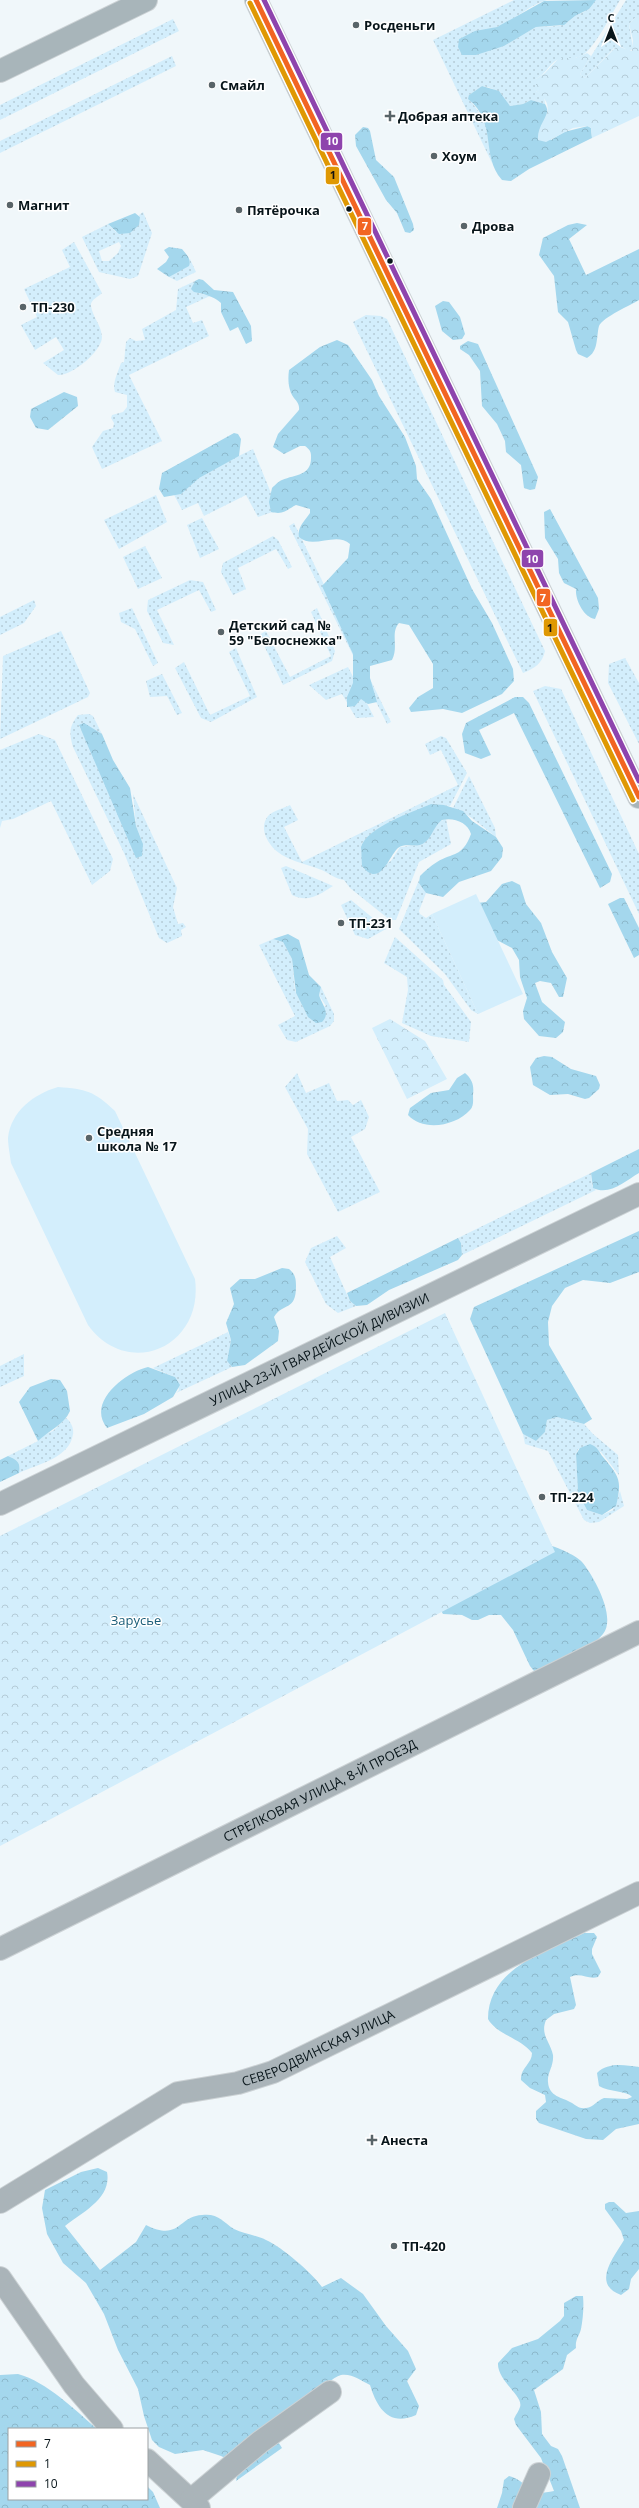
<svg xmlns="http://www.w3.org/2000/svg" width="639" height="2508" font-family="'Open Sans',sans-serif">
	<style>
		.grass { fill: url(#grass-dots); fill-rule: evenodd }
		.forest { fill: url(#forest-crowns) }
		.park { fill: url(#park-crowns) }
		.garden { fill: #d3eefc }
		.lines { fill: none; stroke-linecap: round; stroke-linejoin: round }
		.minor-casing { stroke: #ccd2d5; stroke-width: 24 }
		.major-casing { stroke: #ccd2d5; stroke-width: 24 }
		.minor { stroke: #aab4b9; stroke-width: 22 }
		.major { stroke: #a8b5ba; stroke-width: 22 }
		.bus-1-casing { stroke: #fff; stroke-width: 8 }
		.bus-2-casing { stroke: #fff; stroke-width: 8 }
		.bus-3-casing { stroke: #fff; stroke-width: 8 }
		.bus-1 { stroke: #f26522; stroke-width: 5 }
		.bus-2 { stroke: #df9803; stroke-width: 5 }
		.bus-3 { stroke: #8e44ad; stroke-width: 5 }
		.poi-dot { fill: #596468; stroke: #fff; stroke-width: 1.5 }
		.bus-dot { fill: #08151a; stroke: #fff; stroke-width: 1.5 }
		.labels { text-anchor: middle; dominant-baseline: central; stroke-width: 3; stroke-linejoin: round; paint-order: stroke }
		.poi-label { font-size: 13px; font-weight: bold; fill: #08151a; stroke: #fff; text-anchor: start }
		.street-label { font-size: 13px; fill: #08151a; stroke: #fff }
		.park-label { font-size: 13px; fill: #1a5d78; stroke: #fff }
		.line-badge { stroke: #fff; stroke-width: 1.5 }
		.badge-label { font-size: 11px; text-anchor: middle; font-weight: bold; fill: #fff }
		.pale-badge-label { font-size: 11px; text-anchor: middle; font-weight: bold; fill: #111 }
	</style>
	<defs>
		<pattern id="grass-dots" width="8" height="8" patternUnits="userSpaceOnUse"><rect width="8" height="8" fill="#d3eefc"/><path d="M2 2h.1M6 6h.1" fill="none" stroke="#b4cbd7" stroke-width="1.8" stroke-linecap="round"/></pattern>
		<pattern id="forest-crowns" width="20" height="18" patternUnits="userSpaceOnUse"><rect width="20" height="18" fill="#a4d7ed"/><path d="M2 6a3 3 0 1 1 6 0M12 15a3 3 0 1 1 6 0" fill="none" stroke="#8cb8cb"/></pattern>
		<pattern id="park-crowns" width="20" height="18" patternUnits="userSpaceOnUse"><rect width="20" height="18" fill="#d3eefc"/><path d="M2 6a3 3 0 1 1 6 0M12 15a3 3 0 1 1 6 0" fill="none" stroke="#b4cbd7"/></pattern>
	</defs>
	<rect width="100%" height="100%" fill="#f0f7fa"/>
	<path class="grass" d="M514,0h33c-18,5 -32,20 -50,27 -13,5 -25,4 -38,12l8,16 37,-9 32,-19 24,-1 8,-4 7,-6 9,-4 12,-12h24c-8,13 -26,50 -39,56 -9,5 -19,-1 -27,6 -7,6 -9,12 -18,17v12l8,5 1,8 -14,-4 -8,4 -13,2c-13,-10 -6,-16 -28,-20l-13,9v4l16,21 7,43 -59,-123z
		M626,0h13v18h-4l-6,6 4,25 -4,2 -7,-4 -8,1 -29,30 -5,-4z
		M173,19l6,12 -179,89v-15z
		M172,56l4,10 -176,87v-12z
		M143,212l9,21 -14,43 -8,3 -31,-7 -17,-35 26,-13 8,8 24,-15 -1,-2zM119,242l2,4 -3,7 -9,8h-7l-3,-10z
		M74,242l28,51c-4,4 -12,7 -11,13 2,12 10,18 11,31 0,14 -30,39 -44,38l-15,-12 21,-13 -8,-13 -21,13 -14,-25 16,-8 -13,-28 46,-22 -8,-17z
		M190,259l6,13 -19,9 -8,-4 21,-14z
		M195,281l-2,4 5,8 12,3 -24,11 7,16 9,-3 7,16 -80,39 33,66 -60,28 -10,-22 11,-16 10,-3 1,-5 -3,-5 1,-3 11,-3 4,-5v-12l-12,-3c-3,-9 3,-20 6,-29l3,-1 2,-20 4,-4 6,3 9,-1 -3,-11 34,-19 2,-21z
		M366,315l15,1 6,3 158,332c-3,13 -10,17 -22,22l-170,-351z
		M253,449l25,61 -20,7 -12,-22 -42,21 -6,-13 -16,7 -11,-21z
		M156,495l11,27 -48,27 -15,-29z
		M202,518l17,31 -19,9 -13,-33z
		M294,523l97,199 -4,2 -98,-198z
		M273,536l5,4 14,27 -4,2 -12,-20 -38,19 8,21 -13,6 -12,-23 2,-9z
		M145,546l17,32 -24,11 -15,-32z
		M190,580l13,2 13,28 -5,2 -12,-22 -42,20 17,35 -11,-2 -16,-32 1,-11z
		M34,600l2,6 -12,17 -24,12v-18z
		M132,608l26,55 -5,3 -18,-37 -14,-7 -2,-9z
		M317,608l18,43 -3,10 -49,24 -24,-50 7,-4 24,46 41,-21 -20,-44z
		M61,631l29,62 -2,4 -88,42 3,-83z
		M236,648l21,49 -46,25 -10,-4 -26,-50 9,-6 26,53 40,-19 -21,-44z
		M625,658l14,25v61l-31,-61 1,-19z
		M348,667l26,50 -18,1 -14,-24 -16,6 -17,-15z
		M162,674l20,39 -5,2 -10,-19 -17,1 -4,-16z
		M545,686l16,3 78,165v60l-106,-223z
		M89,714l4,2 9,18 -18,-10 -5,2 64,118 -7,-18 -3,-32 44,94 -4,19 5,17 5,-1 3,4 -5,3 1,6 -15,7 -8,-5 -35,-85 -51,-106c-4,-14 -4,-20 5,-32z
		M39,734l16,6 58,119 -3,12 -18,14 -41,-84 -38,18 -11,2 -2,7v-78z
		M441,736l5,2 21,35 -17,33 -19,-2 -51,24 -18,15 -1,8 3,18 7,3 20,-11 9,-14 21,-2 17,-23 8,-3 5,25 -32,18 -23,58h-6l-40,-32 -6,-8c-10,-1 -16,-8 -25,-11 -21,-8 -43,-10 -53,-32 -3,-7 -3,-15 2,-21 5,-5 16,-8 22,-11l8,15 -14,7 18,35 156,-77 -17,-35 -11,5 -5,-11z
		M469,776l26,52 1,9c-12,-9 -29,-25 -43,-29z
		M286,866l47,20c-14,9 -25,17 -41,9l-11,-27z
		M419,880l7,13 -7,18 1,3 6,4 6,-4 46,100 -7,-4 -26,-36 -46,-45z
		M351,900l35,29 -18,10 -13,-4 -14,-30z
		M395,937l48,43 1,5 27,37 -2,20 -38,-6 -29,-13 6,-33 -1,-13 -23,-14z
		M273,939l10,3 9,17 3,32 11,22 20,-7 -7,-11 2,-8 13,27v7l-4,5 -34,16 -9,-2 -9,-15 17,-9 -36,-71z
		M297,1073l9,20 23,-10 8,18 11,-1 5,5 8,-5 8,17 -4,12 -14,8 29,55 -42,20 -31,-58 1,-25 -23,-42z
		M591,1173l1,13 4,4 -134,65 -1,-12 -3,-5z
		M337,1236l9,12 -16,9 20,44 6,5 -18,7 -12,-9 -21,-42 6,-14z
		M228,1332l3,8 -4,21 5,6 -56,26 3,-3 -4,-13 -22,-9z
		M24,1354v22l-24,11v-21z
		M557,1417l27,7 9,10 25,21 1,20 -18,-23 -23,-3 -2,5 2,39 9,17 15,5 11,-5 7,-19 4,15 -25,16 -9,1 -6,-3 -36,-69 -23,-7 -2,-10 13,7 9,-9 2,-12z
		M66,1418c5,4 8,10 7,16 -3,24 -35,30 -54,39 2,-11 -2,-13 -11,-17l30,-15 7,-7 8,-3z"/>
	<path class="forest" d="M596,0l-7,9 -14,7 -11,9 -28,2 -32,19 -28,9h-14l-4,-8 1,-8 16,-8 22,-4 47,-26z
		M482,86l17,5 11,15 13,-2 8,-4 14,4c5,8 1,16 -4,22l10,14 13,-8 24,-6 3,2 1,10 -63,31 -18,12 -9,-1c-22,-25 -4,-57 -34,-81l1,-4z
		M363,127l5,1 2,3 6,29 18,17 2,5 17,42 1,6 -4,3 -5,-1 -8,-19 -11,-13 -30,-54 -1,-11z
		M135,213l5,4 -1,8 -9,8 -11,1 -11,-10z
		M577,223l10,2 -18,14 17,36 53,-26v51c-8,5 -36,17 -40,26 -3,11 0,25 -12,32l-9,-4 -2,-4 -8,-28 -10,-10 -4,-36 -15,-21 4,-17 25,-13z
		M169,247l13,2c4,5 10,10 7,17l-20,11 -12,-8 9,-7 3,-5 -5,-7z
		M199,279l4,1 11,10 19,2 18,34 1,15 -6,3 -8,-17 -8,4 -9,-19v-9c-8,-7 -17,-9 -27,-11l-3,-3 4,-8z
		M443,301l6,1 11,15 5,17 -3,5 -9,1 -11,-9 -7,-25z
		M337,340l11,5 24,35 7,16 26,41 11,29 1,13 14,20 41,90 20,34 21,46 1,12 -12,13 -40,19 -19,-4 -32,3 -2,-4 9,-11 15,-9v-24l-24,-39 -10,-2c-9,10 0,24 -7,37l-22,6v12l7,24 -9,2 -7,-5 -6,7 -8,1v-10l6,-14v-29l-31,-68 26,-28 2,-14c-14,-13 -37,6 -51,-7 -2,-10 6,-16 11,-24v-4l-14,-4c-10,5 -12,10 -25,7l-2,-10 3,-14c3,-3 7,-7 10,-8 14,-6 30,-4 29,-24 0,-5 -2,-7 -6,-10h-5l-16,8 -11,-7 5,-13 21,-24c1,-8 -5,-10 -8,-17 -3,-8 -3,-15 -2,-23l31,-23z
		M468,341l10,3 60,133 -3,12 -5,1 -6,-2 -3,-23 -15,-13 -1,-11 -8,-17 -15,-18 -2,-35 -11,-16 -9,-6v-3z
		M64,392l13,5 1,9 -30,24 -12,-2 -6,-11 1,-8z
		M234,433l4,1 3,5 -2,17 -40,22 -18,16 -17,3 -5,-8 3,-16z
		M550,509l48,89 1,11 -4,10c-12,-2 -20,-20 -19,-30l-12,-6 -5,-10 -1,-14 -13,-21 -1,-26z
		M515,697h8l6,6 83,171 -2,8 -10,6 -86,-175 -35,17 12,25 -10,4 -16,-6 -3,-19 4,-11z
		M84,723l18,11 11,26 17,28 6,38 7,18 -1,12 -6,2 -57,-133z
		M431,804l13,1 19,6 9,10 24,16 7,11 -1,9 -11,14 -32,11 -16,15 -17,-4 -7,-10 1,-7c5,-5 10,-10 17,-14 16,-10 25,-4 34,-28 -3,-12 -18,-17 -29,-14 -9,6 -10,21 -22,25 -7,2 -15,-2 -22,3 -9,8 -18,41 -36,18l-1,-19c6,-20 52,-35 70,-43z
		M512,881l8,4 6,19 15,19 11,29 15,26 -4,19h-4l-8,-14 -11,-2 -5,2 7,19 23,20 -2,10 -7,6 -17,-2 -15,-17 -1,-8 4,-13 -7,-21 -1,-17 -7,-12 -19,-10 -16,-35 9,-1 16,-18z
		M620,898h4l15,30v27l-5,3 -26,-54z
		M288,934l11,6 10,35 12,12 -2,8c3,10 12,18 3,27l-6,1 -8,-6 -12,-24 -4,-34 -9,-17 -10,-3z
		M544,1056l8,1 19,12 25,7 4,9 -1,4 -10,9 -4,1 -17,-5 -18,1 -17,-10 -3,-18 6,-9z
		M465,1073c8,7 9,13 8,22 0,5 1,11 -3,15 -14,16 -47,22 -62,5l2,-7 21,-15 18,-3 8,-12z
		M639,1149v24c-14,8 -29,23 -46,15l-2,-15z
		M639,1231v41l-29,11 -27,-3 -18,8 -13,18 -4,16 1,23 43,74 -8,5 -27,-7 -10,3 -2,12 -9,9 -13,-7 -53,-115 4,-12z
		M458,1238l3,5 1,12 -4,5 -69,30 -22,15 -11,1 -6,-5 -3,-8z
		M282,1268l7,1c6,5 7,9 7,17 0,26 -13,16 -22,31l5,14 -1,10 -33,24 -13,2 -5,-6 4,-21 -5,-17 8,-19 -4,-16 10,-9h15z
		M148,1367l27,10 5,8 -7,12 -29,17 -37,14c-21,-26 19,-56 41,-61z
		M51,1379l9,1 7,11 3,20c-6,14 -22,20 -32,30l-19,-39 11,-15z
		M590,1444c8,3 9,8 13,13 17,20 19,24 13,49l-14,9 -15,-5 -9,-17 -2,-39 4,-6z
		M8,1456c9,4 13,6 11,17l-19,9v-22z
		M552,1546c7,2 25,10 30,16 11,13 35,55 21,72 -15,18 -43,28 -63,38l-6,-1 -4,-5 -17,-36 -12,-15h-12l-11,5h-6l-10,-5 -19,-1 -9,-15z
		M584,1933h10l3,4 -5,12v5l9,18 -3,5c-10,3 -17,-5 -28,0l6,28 -2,4 -20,5 -8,6c-6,15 4,21 7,35 1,11 -6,18 -5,27 1,15 14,15 24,21 5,3 7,6 14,5 8,-1 10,-7 18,-10l23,1 5,-2c-4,-6 -23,-5 -33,-11l-2,-13c11,-11 27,-8 42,-6v57l-23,5 -13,11 -17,-1 -47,-16 -3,-4v-8l10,-9 -1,-7 -15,-7 -9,-8c-1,-12 11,-16 11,-27 -11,-15 -35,-18 -44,-34 0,-51 59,-68 96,-86z
		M98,2168l9,4c5,26 -24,40 -42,54l35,44 36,-28 10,-17c34,17 32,-9 56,-10 16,-2 20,6 32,14 10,5 22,6 32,11 16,7 46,33 56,47l19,-9 22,16 23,32 22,25 8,18 -9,12 12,25 -3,9c-27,12 -39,-7 -46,-30 -8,-4 -19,-12 -29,-10 -16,4 -52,51 -64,65l5,8 -46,33 2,-9 -1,-8 -16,-8 -18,-6 -28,4 -16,-7 -7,-7 -8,-24 -6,-27 -20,-39 -14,-36 -18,-31 -23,-20 -16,-29 -5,-26 3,-18 36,-18z
		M609,2202h5l12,11 13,-2v58l-8,10 -2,10 -8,6c-30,-11 -7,-38 3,-55l-3,-9 -16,-22v-5z
		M576,2296h7c1,10 0,23 -2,33 -2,8 -6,10 -5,19l-9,7 -4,14 -29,21 7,22 1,22 9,12 7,3 4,7 18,52h-83l5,-15 2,-13 5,-4c23,6 12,22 45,15l-13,-33 -25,-33 -2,-6c2,-5 5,-8 6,-12 4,-11 -23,-26 -22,-44l14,-15 26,-9 22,-18 4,-5v-13z
		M18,2374c29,8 56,35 79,55h-88v70h138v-13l6,6 7,16h-160v-133z"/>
	<path class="park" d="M635,18h4v98l-47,22 -1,-10 -4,-2 -14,2 -27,14 -8,-2c-2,-20 24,-30 -2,-49v-12l9,-6 14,-15h17l11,-5 4,3 -11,18 5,4 32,-32 15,5 1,-11 -4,-16z
		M390,1019l35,22 22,38 -40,20 -35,-71z
		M445,1313l110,239 -555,294v-310z"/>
	<path class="garden" d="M476,894l47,100 -45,20 -46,-100z
		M58,1087c28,2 36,4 57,24l80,168c9,68 -67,101 -107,46l-77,-162c-1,-8 -3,-18 -3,-25 3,-27 26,-44 50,-51z"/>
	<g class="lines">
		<g class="minor-casing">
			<g id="minor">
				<path id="s1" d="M0,1504l639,-310"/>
				<path id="s2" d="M0,1949l639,-317"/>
				<path id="s3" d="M0,2202l178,-109 60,-10 35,-11 366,-179"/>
				<path d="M0,2278l74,107 38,44"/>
				<path d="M147,2460l52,48"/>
				<path d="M191,2500l69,-58 70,-50"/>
				<path d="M524,2508l15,-34"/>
			</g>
		</g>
		<g class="major-casing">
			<path id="major" d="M256,0l383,797
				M0,71l146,-71"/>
		</g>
		<use href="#minor" class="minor"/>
		<use href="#major" class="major"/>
		<g class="bus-1-casing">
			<path id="bus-1" d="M256,0l383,797"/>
		</g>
		<g class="bus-2-casing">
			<path id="bus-2" d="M250,3l383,797"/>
		</g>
		<g class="bus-3-casing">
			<path id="bus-3" d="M264,0l375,781"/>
		</g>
		<use href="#bus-1" class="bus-1"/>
		<use href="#bus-2" class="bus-2"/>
		<use href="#bus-3" class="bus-3"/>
	</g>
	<g class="poi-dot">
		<circle cx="356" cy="25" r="4"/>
		<circle cx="212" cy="85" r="4"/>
		<path d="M388 110h4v4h4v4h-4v4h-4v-4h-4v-4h4z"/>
		<circle cx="434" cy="156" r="4"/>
		<circle cx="10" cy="205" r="4"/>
		<circle cx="239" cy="210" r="4"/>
		<circle cx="464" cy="226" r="4"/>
		<circle cx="23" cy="307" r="4"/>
		<circle cx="221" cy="632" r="4"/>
		<circle cx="341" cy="923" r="4"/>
		<circle cx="89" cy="1138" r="4"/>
		<circle cx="542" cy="1497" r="4"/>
		<path d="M370 2134h4v4h4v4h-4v4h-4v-4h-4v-4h4z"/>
		<circle cx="394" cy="2246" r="4"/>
	</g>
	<g class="bus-dot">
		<circle cx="349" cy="209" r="3.5"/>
		<circle cx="390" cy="261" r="3.5"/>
	</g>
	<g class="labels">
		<g class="poi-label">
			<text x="364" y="25">Росденьги</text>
			<text x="220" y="85">Смайл</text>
			<text x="398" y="116">Добрая аптека</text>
			<text x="442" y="156">Хоум</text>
			<text x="18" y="205">Магнит</text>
			<text x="247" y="210">Пятёрочка</text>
			<text x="472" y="226">Дрова</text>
			<text x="31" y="307">ТП-230</text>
			<text x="229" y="625">Детский сад №<tspan x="229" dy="15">59 "Белоснежка"</tspan></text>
			<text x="349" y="923">ТП-231</text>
			<text x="97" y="1131">Средняя<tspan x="97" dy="15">школа № 17</tspan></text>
			<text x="550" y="1497">ТП-224</text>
			<text x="381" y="2140">Анеста</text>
			<text x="402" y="2246">ТП-420</text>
		</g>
		<g class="street-label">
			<text stroke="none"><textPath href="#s1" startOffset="355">УЛИЦА 23-Й ГВАРДЕЙСКОЙ ДИВИЗИИ</textPath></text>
			<text stroke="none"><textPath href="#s2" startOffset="357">СТРЕЛКОВАЯ УЛИЦА, 8-Й ПРОЕЗД</textPath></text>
			<text stroke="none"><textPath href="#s3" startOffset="357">СЕВЕРОДВИНСКАЯ УЛИЦА</textPath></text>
		</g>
		<g class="park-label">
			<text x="136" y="1620">Зарусье</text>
		</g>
	</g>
	<g class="line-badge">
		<rect x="320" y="132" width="23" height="19" rx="4" fill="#8e44ad"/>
		<rect x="325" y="166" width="15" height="19" rx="4" fill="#df9803"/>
		<rect x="357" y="217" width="15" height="19" rx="4" fill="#f26522"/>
		<rect x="521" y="549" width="23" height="19" rx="4" fill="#8e44ad"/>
		<rect x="536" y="588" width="15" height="19" rx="4" fill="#f26522"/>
		<rect x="543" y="618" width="15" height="19" rx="4" fill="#df9803"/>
	</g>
	<g class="badge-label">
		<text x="332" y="145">10</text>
		<text x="365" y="230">7</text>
		<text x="532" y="563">10</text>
		<text x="543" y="602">7</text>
	</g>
	<g class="pale-badge-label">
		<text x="333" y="179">1</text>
		<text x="550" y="632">1</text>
	</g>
	<rect x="8" y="2428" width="140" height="72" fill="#ffffff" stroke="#9ca1a3"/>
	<rect x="16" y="2441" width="20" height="6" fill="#f26522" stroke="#9ca1a3"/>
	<text x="44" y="2448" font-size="12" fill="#08151a">7</text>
	<rect x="16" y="2461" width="20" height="6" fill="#df9803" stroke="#9ca1a3"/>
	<text x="44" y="2468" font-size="12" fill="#08151a">1</text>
	<rect x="16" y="2481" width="20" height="6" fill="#8e44ad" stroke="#9ca1a3"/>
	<text x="44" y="2488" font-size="12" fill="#08151a">10</text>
	<g transform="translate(611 28)" stroke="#ffffff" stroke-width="3" paint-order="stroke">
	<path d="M0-3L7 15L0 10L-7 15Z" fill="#08151a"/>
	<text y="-6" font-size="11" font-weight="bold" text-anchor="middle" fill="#08151a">С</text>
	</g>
</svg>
